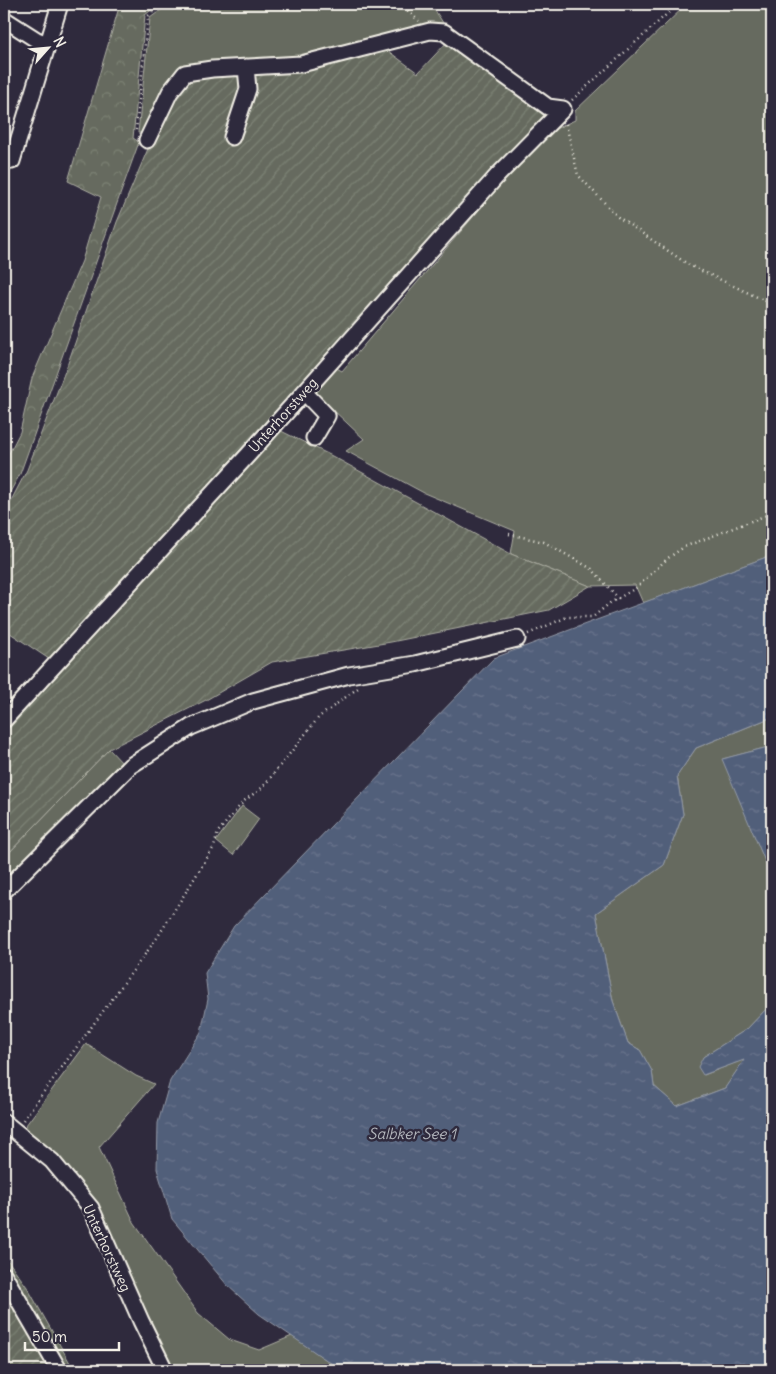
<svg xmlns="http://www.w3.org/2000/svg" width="776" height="1374" font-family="Delius,sans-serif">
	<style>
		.grass { fill: #666b5e; stroke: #adaea3 }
		.forest { fill: url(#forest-crowns); stroke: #adaea3 }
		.garden { fill: url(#garden-furrows); stroke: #adaea3 }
		.water { fill: url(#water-ripples); stroke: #9299a6 }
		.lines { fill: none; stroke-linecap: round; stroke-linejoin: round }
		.minor-casing { stroke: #f4f1e8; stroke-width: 19 }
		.path { stroke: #f4f1e8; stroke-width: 2.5; stroke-dasharray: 1 4; stroke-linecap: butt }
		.minor { stroke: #2f2a3d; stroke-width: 15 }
		.labels { text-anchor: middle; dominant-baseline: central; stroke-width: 5; stroke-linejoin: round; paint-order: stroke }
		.street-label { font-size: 14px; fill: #f4f1e8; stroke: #2f2a3d }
		.water-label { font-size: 15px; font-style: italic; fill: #b3b6bc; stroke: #2f2a3d }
	</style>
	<defs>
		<pattern id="forest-crowns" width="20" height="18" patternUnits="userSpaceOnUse" patternTransform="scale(1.25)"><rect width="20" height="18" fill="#666b5e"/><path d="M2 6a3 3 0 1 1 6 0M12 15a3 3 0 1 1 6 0" fill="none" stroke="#7c8175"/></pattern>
		<pattern id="garden-furrows" width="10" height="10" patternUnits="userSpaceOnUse" patternTransform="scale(1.25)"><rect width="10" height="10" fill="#666b5e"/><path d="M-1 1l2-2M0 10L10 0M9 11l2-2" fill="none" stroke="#7c8175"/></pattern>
		<pattern id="water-ripples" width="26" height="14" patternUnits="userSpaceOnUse" patternTransform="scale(1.25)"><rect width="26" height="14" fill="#515e7a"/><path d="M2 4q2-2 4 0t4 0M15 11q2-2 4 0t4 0" fill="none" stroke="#6b768d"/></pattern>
	</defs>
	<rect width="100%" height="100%" fill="#2f2a3d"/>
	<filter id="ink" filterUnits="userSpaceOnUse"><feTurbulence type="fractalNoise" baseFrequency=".02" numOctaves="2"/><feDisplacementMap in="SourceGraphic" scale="10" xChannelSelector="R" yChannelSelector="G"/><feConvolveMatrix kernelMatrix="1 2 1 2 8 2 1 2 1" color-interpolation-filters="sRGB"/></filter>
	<g filter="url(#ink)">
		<path class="grass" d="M169,4h262l14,22 -138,34 -125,10 -40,63h-4l12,-115z
			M687,4h85v551l-129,48 -8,-18 -45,1 -79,-32 4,-23 -91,-38 -78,-42 18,-12 -50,-47 19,-26 9,5 165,-194 6,-11 33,-33 29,-13v-9z
			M772,717v29l-49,13 49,119v125l-25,26 -44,28 1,18 41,-16 -20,29 -48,18 -23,-20 -2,-15 -12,-21 -12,-7 -15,-42 -17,-88 68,-48 19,-51 -6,-38 19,-28z
			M109,749l14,15 -119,116v-22z
			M242,806l17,13 -26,36 -17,-14z
			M86,1044l50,32 18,8 -55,63 35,75 64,91 32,27 29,10 33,-14 49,34h-168l-78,-164 -72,-77z"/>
		<path class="forest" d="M120,4h39l-14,11 -12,123 6,4 -119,332 -16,29v-40l16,-31 12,-54 50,-117 19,-64 -33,-16z"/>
		<path class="garden" d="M450,39l98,79 -58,58 -226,247 -212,238 -48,-32v-115l23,-44 40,-104 50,-144 33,-78 35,-66 199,-30 34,25z
			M275,428l57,28 179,98 79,32 -41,24 -158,32 -119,20 -66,38 -97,49 -105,109v-128z
			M4,1255l23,32 47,83h-70z"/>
		<path class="water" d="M772,555v162l-76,31 -19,28 6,38 -19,51 -68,48 17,88 15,42 12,7 12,21 2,15 23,20 48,-18 19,-28 -41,15 -5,-8 5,-10 44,-28 25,-26v361l-9,6h-422l-82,-56 -31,-28 -56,-67 -15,-50 1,-46 12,-42 31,-49 7,-33 -3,-26 29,-47 260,-268z
			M772,746v132l-50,-119z"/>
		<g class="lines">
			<g class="minor-casing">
				<path id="minor" d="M4,19l33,21 11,4
					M232,137l16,-48 -2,-22
					M147,140l23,-48 15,-19 27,-4 89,-5 129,-33 14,1 104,75 15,2
					M4,156l8,5 48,-157
					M304,392l23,24 -13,22
					M4,720l244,-265 249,-279 66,-67
					M4,891l126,-125 61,-39 62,-26 96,-26 66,-11 102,-25
					M4,1122l48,39 39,47 50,113 24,49
					M4,1275l55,95"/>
			</g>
			<path class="path" d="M400,4l19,17
				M572,100l106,-96
				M566,124l12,51 40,42 71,48 83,39
				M136,130l12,-114 15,-12
				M509,534l35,8 48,27 27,30
				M528,634l39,-17h26l17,-14 26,-15 32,-30 16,-11 88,-34
				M23,1120l134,-182 57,-91 4,-15 26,-31 19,-14 56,-70 39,-29"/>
			<use href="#minor" class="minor"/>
		</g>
	</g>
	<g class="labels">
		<g class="street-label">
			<text transform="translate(283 415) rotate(-48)">Unterhorstweg</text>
			<text transform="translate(107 1248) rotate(65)">Unterhorstweg</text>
		</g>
		<g class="water-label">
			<text x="412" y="1133">Salbker See 1</text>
		</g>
	</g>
	<rect width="776" height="1374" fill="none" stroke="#2f2a3d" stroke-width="20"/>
	<rect x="10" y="10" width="756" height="1354" fill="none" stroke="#f4f1e8" stroke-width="2" filter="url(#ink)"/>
	<g transform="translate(48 48) rotate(63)" stroke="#2f2a3d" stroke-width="4" paint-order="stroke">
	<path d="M0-4L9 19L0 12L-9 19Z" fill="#f4f1e8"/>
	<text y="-8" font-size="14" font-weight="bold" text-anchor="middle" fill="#f4f1e8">N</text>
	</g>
	<path d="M25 1342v8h94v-8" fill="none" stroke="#f4f1e8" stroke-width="2.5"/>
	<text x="32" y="1342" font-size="15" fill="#f4f1e8" stroke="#2f2a3d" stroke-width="4" paint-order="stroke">50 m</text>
</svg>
